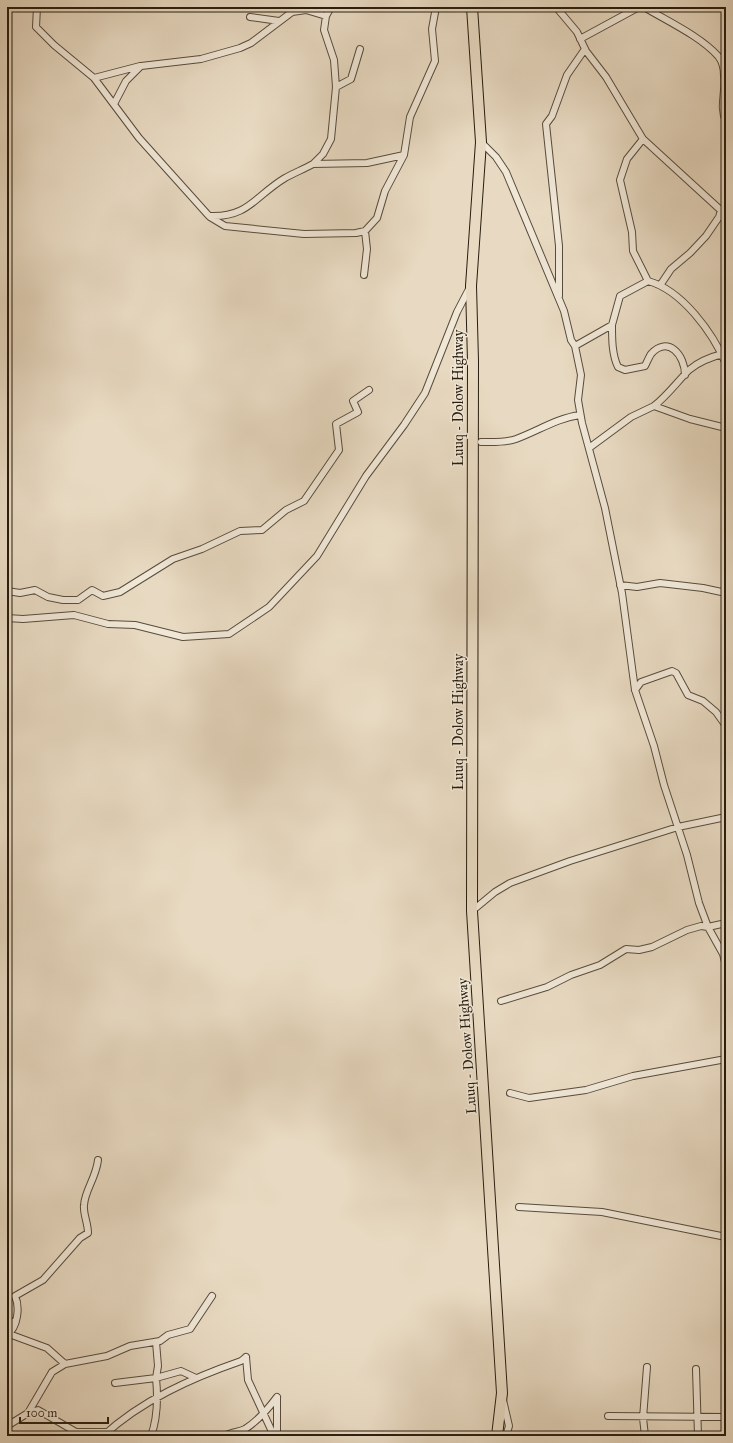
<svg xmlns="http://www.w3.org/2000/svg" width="733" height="1443" font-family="'IM FELL Great Primer',serif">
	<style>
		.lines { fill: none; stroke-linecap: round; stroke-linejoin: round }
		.minor-casing { stroke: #584c3c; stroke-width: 8 }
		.primary-casing { stroke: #281d0f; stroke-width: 12 }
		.minor { stroke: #f0e7d7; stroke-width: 6 }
		.primary { stroke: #e8dac2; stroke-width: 10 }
		.labels { text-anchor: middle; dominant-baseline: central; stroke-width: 3; stroke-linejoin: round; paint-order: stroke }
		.street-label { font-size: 14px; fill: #281d0f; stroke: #f0e7d7 }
	</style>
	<rect width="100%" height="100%" fill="#e8dac2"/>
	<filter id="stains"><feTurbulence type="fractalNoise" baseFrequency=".005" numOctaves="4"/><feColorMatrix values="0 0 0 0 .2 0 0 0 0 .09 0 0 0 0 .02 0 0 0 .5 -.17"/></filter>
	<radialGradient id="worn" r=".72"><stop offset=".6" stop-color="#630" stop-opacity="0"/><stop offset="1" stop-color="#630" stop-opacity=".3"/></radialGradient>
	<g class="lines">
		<g class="minor-casing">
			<path id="minor" d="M37,7l-1,20 18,18 40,33 46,-12
				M331,7l-5,9 -2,14 10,30 2,27 -5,52 -8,15 -10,10 54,-1 37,-8 -19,36 -8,27 -12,13 2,18 -3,26
				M556,7l21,25 9,19 20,26 37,62 83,76
				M644,7c23,14 56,29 74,49 5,6 6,13 6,20 2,17 -5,30 2,46
				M250,17l29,4
				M580,39l59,-32
				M94,78l45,60 70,78c39,2 46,-20 76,-38 9,-5 19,-9 28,-14
				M336,87l15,-8 9,-30
				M114,104l12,-23 15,-15 60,-7 39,-11 11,-5 41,-31 14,-2 20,6
				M643,139l-16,20 -7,21 12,52 1,19 15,30c34,9 65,52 78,83
				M481,142l15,15 10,15 58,139 7,29 4,6 6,29 -3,25 4,23 23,85 17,85 13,97 19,56 10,39 23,70 12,48 9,24 15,27 3,12
				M404,155l6,-38 25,-56 -3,-32 4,-22
				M210,217l15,9 79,8 52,-1 9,-2
				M661,284l10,-15 19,-16 16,-17 13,-19 2,-7 5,-2
				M559,296v-50l-13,-122 6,-8 15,-41 18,-26
				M612,325c0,14 0,30 6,42l7,3 20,-4c2,-4 4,-9 6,-12 17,-19 34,1 34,21
				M575,346l37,-21 8,-29 28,-15
				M654,406c13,-10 23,-24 35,-36 9,-8 25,-14 37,-17
				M481,442c12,0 23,1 35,-3 22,-8 41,-21 64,-24
				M589,448l42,-31 23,-11 36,13 36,9
				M620,585l17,2 23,-4 43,5 23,5
				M7,591l13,2 15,-3 13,7 15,3h15l14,-10 11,6 17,-4 53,-33 29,-10 38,-18 22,-1 24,-20 18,-9 35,-51 -3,-26 22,-12 -5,-11 16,-11
				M7,618l16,1 51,-4 34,9 27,1 48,12 46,-3 40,-27 48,-51 49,-80 38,-51 21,-32 32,-81 12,-23
				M635,690l6,-8 31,-11 4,2 12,22 15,6 13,11 10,14
				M472,911l23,-19 15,-9 60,-22 108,-34 48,-10
				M501,1001l46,-14 24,-12 29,-10 26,-16 13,1 13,-3 35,-17 14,-4 7,1 18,-4
				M510,1093l19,5 57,-8 47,-14 93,-17
				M519,1207l83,5 124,25
				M7,1318l7,6
				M9,1334l38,14 18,16
				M7,1335c11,-8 13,-28 8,-39l28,-16 37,-42 8,-5c0,-10 -5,-19 -4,-28 1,-15 12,-27 14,-45
				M246,1357l2,23 26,56
				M696,1369l2,67
				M115,1383l41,-5 2,-12 -2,-24
				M277,1398v38
				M503,1400l6,26 -3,10
				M28,1413l10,-3 38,22h32
				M608,1416l118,1
				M7,1426l21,-13 24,-41 13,-8 42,-8 23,-10 30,-5 8,-6 22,-6 22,-33
				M103,1436c39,-36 89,-58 138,-75l5,-4
				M151,1436c7,-19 7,-38 5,-58l25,-7 15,7
				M224,1436c7,-4 15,-4 21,-7 13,-8 23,-20 32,-32
				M645,1436l-2,-18 4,-51"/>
		</g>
		<g class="primary-casing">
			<path id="primary" d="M472,7l9,135 -10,144 2,75 -1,550 30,482 -5,43"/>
		</g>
		<use href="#minor" class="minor"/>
		<use href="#primary" class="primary"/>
	</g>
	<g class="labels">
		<g class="street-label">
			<text transform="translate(458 398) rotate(-90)">Luuq - Dolow Highway</text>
			<text transform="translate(458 722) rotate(-90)">Luuq - Dolow Highway</text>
			<text transform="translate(467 1046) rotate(-94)">Luuq - Dolow Highway</text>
		</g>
	</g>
	<rect width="733" height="1443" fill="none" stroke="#e8dac2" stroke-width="24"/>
	<rect x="8" y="8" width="717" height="1427" fill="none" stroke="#281d0f" stroke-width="2"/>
	<rect x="12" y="12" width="709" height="1419" fill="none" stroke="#281d0f"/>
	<path d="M20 1417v6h88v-6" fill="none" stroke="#281d0f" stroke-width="2"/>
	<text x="26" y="1417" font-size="12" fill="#281d0f" stroke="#f0e7d7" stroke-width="3" paint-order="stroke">100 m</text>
	<rect width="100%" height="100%" filter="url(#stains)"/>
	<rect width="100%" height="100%" fill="url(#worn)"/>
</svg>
